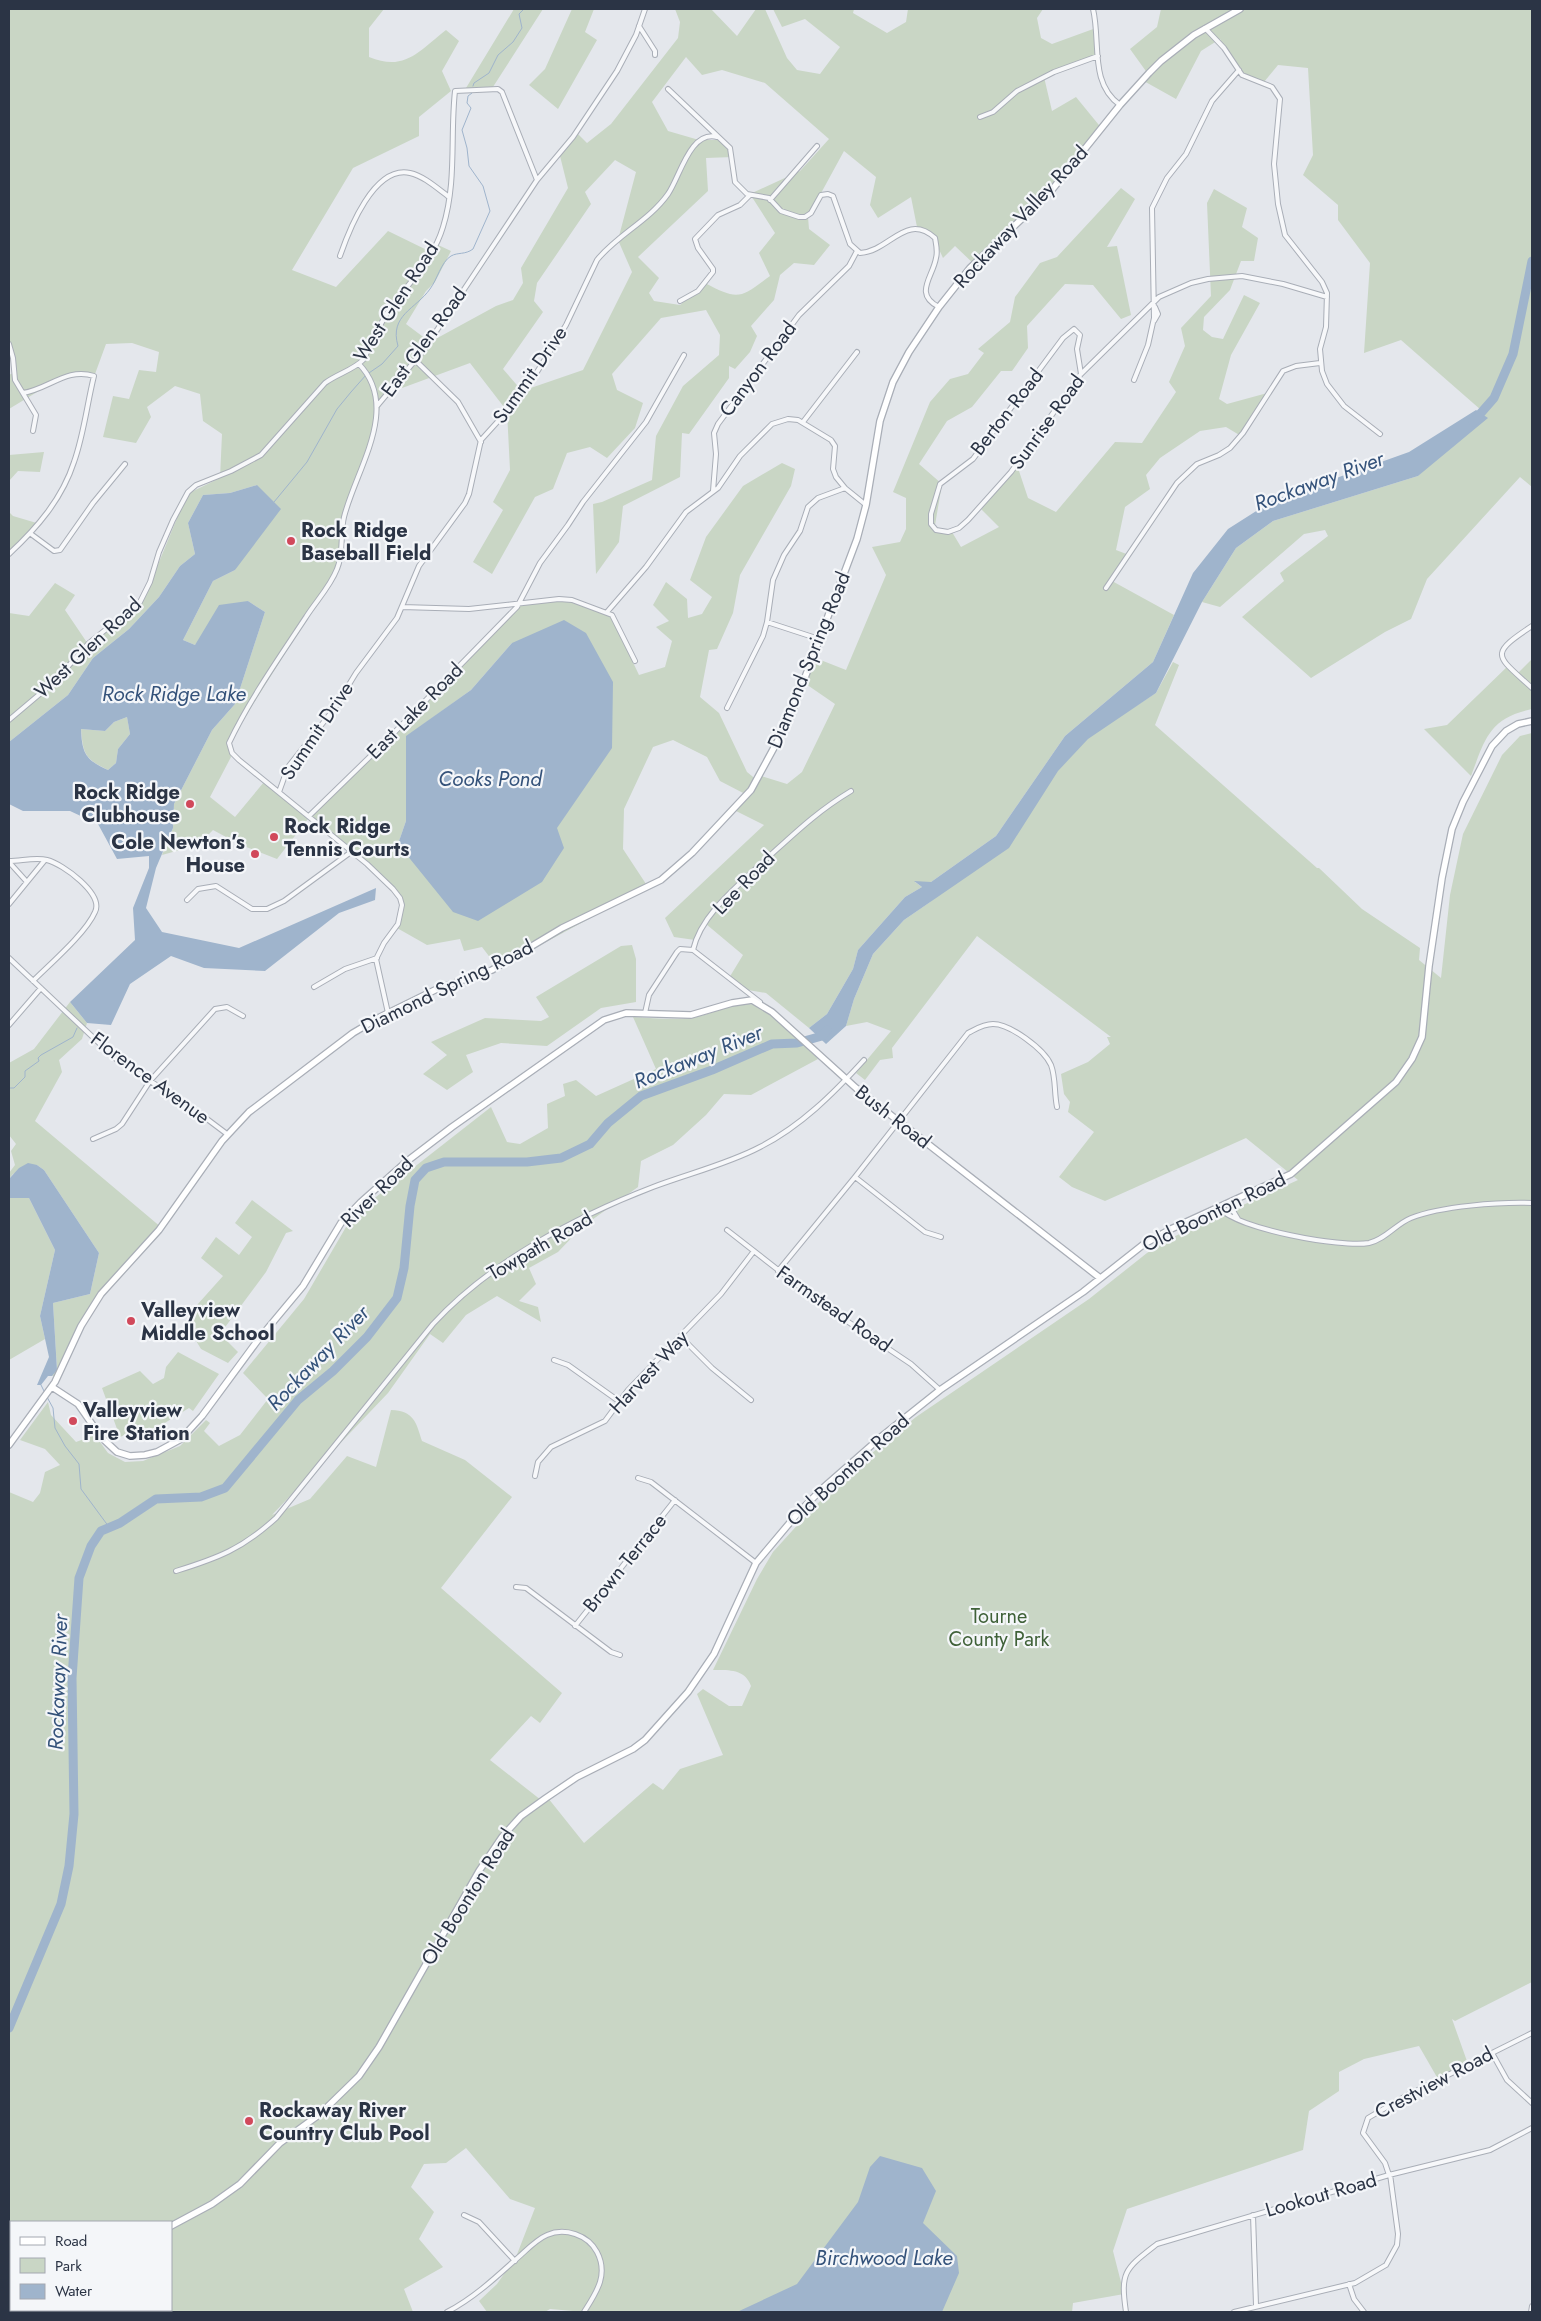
<svg xmlns="http://www.w3.org/2000/svg" width="1541" height="2321" font-family="Jost,sans-serif">
	<style>
		.green { fill: #c9d6c5; fill-rule: evenodd }
		.water { fill: #9fb4cc; fill-rule: evenodd }
		.lines { fill: none; stroke-linecap: round; stroke-linejoin: round }
		.stream { stroke: #9fb4cc; stroke-width: 1 }
		.river { stroke: #9fb4cc; stroke-width: 9 }
		.street-casing { stroke: #a9aeb7; stroke-width: 6 }
		.secondary-casing { stroke: #a9aeb7; stroke-width: 8 }
		.street { stroke: #f7f8fa; stroke-width: 4 }
		.secondary { stroke: #fff; stroke-width: 5.5 }
		.poi-dot { fill: #d1495b; stroke: #f4f6f9; stroke-width: 2 }
		.labels { text-anchor: middle; dominant-baseline: central; stroke-width: 4.5; stroke-linejoin: round; paint-order: stroke }
		.street-label { font-size: 20px; fill: #2b3445; stroke: #f4f6f9 }
		.poi-label { font-size: 20px; font-weight: bold; fill: #2b3445; stroke: #f4f6f9; text-anchor: start }
		.park-label { font-size: 20px; fill: #3f6138; stroke: #f4f6f9 }
		.water-label { font-size: 21px; font-style: italic; fill: #34527a; stroke: #f4f6f9 }
	</style>
	<rect width="100%" height="100%" fill="#e4e7ec"/>
	<path class="green" d="M9,9h375l-15,19v29c36,15 50,-6 77,-27l13,11 -17,30 9,20 -32,26v19l-66,32 -61,102 44,17 52,-56 43,21 5,-8 15,7 -16,31 -9,9 -20,33 24,18 66,-36 17,-6 10,-17 -2,-15 47,-80 -9,-36 16,-21 12,12 24,-19 67,-86 2,-16 -5,-13h36l26,27 19,-27h9l22,49 10,12 23,4 20,-27 -35,-28 -23,8 -9,-18h81l-1,4 34,20 19,-11 2,-13h135l-6,9 4,20 11,6 44,-16 2,28 -54,21 8,34 24,-14 27,33 -128,135 -20,-19 -12,12 -11,-24 -15,-7 -6,-30 -33,21 -8,-13 6,-28 -32,-26 -36,66 1,12 21,16 -16,20 -20,-2 -14,12 -6,25 -23,26 6,10 -7,16 -15,17 -6,-3v12l-40,56 -7,-1 -2,44 -57,29 -4,36 -23,32 -3,-70 9,-2 50,-22 4,-44 27,-50 36,-31 1,-20 -14,-25 -45,8 -49,56 5,16 26,13 -8,25 -28,30 -17,-11 -23,6 -14,36 -18,8 -43,77 -19,-12 30,-52 -10,-8 17,-32 -3,-59 -37,-48 -87,32 -14,56 -23,59 -8,59 -110,175 3,13 -21,40 25,20 29,-35 44,36 89,-87 125,-128 48,-4 40,15 29,61 26,-8 7,-26 -16,-14 13,-6 -16,-16 13,-23 21,17 1,19 14,-4 10,-17 -22,-17 16,-43 37,-51 39,-23 13,6 -4,17 -51,89 -7,38 -16,36 -8,1 -9,47 19,16 28,59 11,9 3,-5 26,8 15,-12 33,-68 -32,-22 10,-25 33,13 40,-95 -14,-28 28,-5 6,-13v-31l-13,-6 37,-90 20,-23 18,-5 16,-21 -6,-4 32,-27 5,-25 25,-34 17,-6 64,-69 14,11 -28,48 10,-1 14,69 -10,4 -28,-34 -28,-1 -38,42 1,22 -16,23h-11l-29,36 -25,14 -28,43 23,20 -8,47 18,1 9,15 38,-20 -20,-20 38,-42 11,33 28,14 59,-70 27,1 34,-51 -7,-10 16,-36 -4,-18 30,-32 -4,-93 7,-14 33,19 -5,19 16,11 -4,23h-13l-11,29 -26,27 -1,13 9,7 11,2 21,-44 16,8 -29,52 -12,44 8,5 44,-12 -30,44 -15,-9 -26,4 -40,27 -14,17 4,14 -25,18 -9,43 13,5 -17,26 62,34 -21,47 -88,74 -69,100 -65,46h-16l7,5 -17,10 -47,53 -5,19 -26,45 -18,14 -43,-35 -24,-4 -13,-11 14,-23 -37,-31 -11,16 -21,-3 -9,-19 99,-93 -30,-15 13,-15 -27,-14 -13,-24 -34,-17 -20,7 -29,62 -1,40 25,38 -150,81 -16,-21 -18,4 -4,-12 -33,6 -30,-17 5,-15 -7,-24 -87,-70 -31,40 -36,-14 -28,-15 -15,15 -36,10 11,-27 1,-24 38,-74 23,-26 30,-92 -17,-11 -53,44 -12,-5 30,-59 22,-11 22,-85 -27,8 -27,2 -15,28 7,31 -15,12 -21,31 -30,32 -36,29 -25,37 -59,47v-129l20,3 26,-33 20,12 -10,15 25,37 55,-51 42,-102 33,-16 2,-44 -19,-13 -3,-27 -25,-8 -28,21 4,10 -15,26 -33,-6 10,-41 16,3 10,-29 17,2 3,-20 -27,-9 -26,1 -11,30 -35,4 -51,31v-34l4,-2 -4,-20zM686,57l16,18 20,-5 43,13 64,56 -29,32 -50,23 25,39 -16,20 11,23c-30,22 -31,25 -65,7l-25,22 -26,-4 -5,-8 10,-15 -21,-21 70,-66 -2,-33 27,-1 -11,-17h-23l-31,-9 -16,-29zM615,160l21,12 -18,68 14,32 -49,98 -61,21 -19,-22 40,-57 -9,-11 3,-18 54,-79 -6,-12zM512,643l45,186 -159,15 8,-23 1,-85 64,-46z
		M514,9h29l-52,81 -25,-2z
		M572,9h22l-9,23 12,8 -39,69 -29,-24 16,-16z
		M1161,9h371v478l-12,-10 -93,102 -16,40 -26,13 -74,46 -69,-61 42,-36 -4,-8 48,-37 -3,-6 -21,4 -84,73 -18,-5 34,-54 37,-27 145,-45 63,-66 -80,-70 -37,13 6,-90 -32,-43v-15l-35,-30 10,-20 -5,-87 -30,-3 -14,17 -20,-5 -24,-38 -19,12 -25,48 -34,-19 6,-6 -18,-25 27,-22z
		M44,452l-4,20 -22,-1 -9,10v-26z
		M9,512l4,4 27,8 -31,30z
		M1532,659v50c-43,9 -47,30 -61,67l-47,-47 23,-4 62,-60 9,8z
		M1173,662l6,3 -24,60 162,143h2l43,41 58,39 -1,12 22,18 9,-83 13,-61 39,-79 18,-19 12,-3v1249l-77,39 -3,-2 16,45 -30,15 -19,-33 -55,13 -25,13v19l-30,20 -6,39 -176,59 -14,42 11,43 -51,9 -1,9h-488l-34,-3 -5,3h-58l-8,-11 18,-17 19,-27 19,-49 -25,-9 -44,-51 -20,15 -22,1 -13,23 23,25 -15,27 24,28 -39,22 9,23h-308l-6,-2h72v-88h-160v12l-2,-5v-737l24,10 7,-9 5,-21 15,-7 -15,-16 -25,-9 28,-38 3,13 25,27 19,-7 13,18 17,9 18,-1 37,-15 26,-26 4,3 -6,8 15,15 21,-11 28,-36 -25,-26 61,-74 49,-84 138,-108 16,35 13,2 28,-16 -1,-24 18,-8 -2,-12 13,-4 20,16 60,-27 -23,-52c19,1 39,3 58,1 20,-2 50,-21 70,-11 20,10 41,36 57,52l-67,36 -27,-1 -18,21 -33,30 -32,16 -3,26 -56,40 -24,25 -29,16 7,16 -17,17 19,6 3,15 -44,-26 -31,19 -23,28 -13,-9 -42,59 -116,122 38,-16 37,-43 29,11 15,-57c23,1 25,12 31,31l43,19 47,37 -71,91 121,105 -22,30 -9,-7 -41,44 51,40 7,-2 36,45 69,-60 10,7 17,-21 43,-14 -26,-61 6,-5 26,17h13l9,-20c-6,-17 -22,-16 -38,-16l44,-91 16,-27 38,-42 44,-43 61,-50 173,-118 58,-46 24,-15 127,-58 -52,-42 -141,63 -33,-14 -13,-10 35,-45 -26,-20 2,-10 -6,-8 -3,-20 27,-12 22,-18 -3,-7h4l-134,-101 -85,112 1,10 -13,2 -15,20 -9,-7 35,-42 -24,-9 -21,4 8,-27 19,-45 31,-34 26,-18 51,-44 95,-113 80,-52z
		M127,717l3,17 -12,15 -2,14 -8,7c-23,-11 -25,-16 -27,-41l24,2 9,-9z
		M632,945l4,14v43l-35,6 -54,38 -46,-3 -35,12 7,17 -26,18 -24,-16 24,-19 -16,-13 54,-24 56,3 8,-4 -13,-20 85,-51z
		M70,1002l17,21 -5,16 -23,21 3,12 -27,49 127,107 -62,68 -41,81 -7,-1 5,-7 -4,-66 37,-9 9,-41 -55,-83 -7,-5 -24,9 -4,5v-6l6,-8 -4,-14 5,-7 -7,-9v-72l25,-14z
		M9,1191l20,7 26,52 -15,66 5,23 -36,21z
		M252,1200l41,31 -7,2 -20,39 -46,62 18,18 -10,11 -27,-14 -15,-25 11,-19 26,-29 -22,-18 15,-21 23,18 13,-18 -17,-14z
		M178,1352l41,22 -26,37 -4,-3 -55,34 -5,-9 -9,4 -18,-49 38,-17 13,13 11,-6 2,-11z"/>
	<path class="water" d="M1476,410l12,8 -70,58 -145,45 -37,27 -34,54 -46,91 -68,46 -30,32 -49,77 -105,72 -31,34 -19,45 -8,27 -20,18 -17,-16 18,-14 26,-45 5,-19 47,-53 17,-10 -8,-6 17,1 65,-46 69,-100 88,-74 40,-89 35,-44 44,-28 137,-49z
		M257,485l24,24 -46,61 -22,11 -30,59 12,5 24,-40 29,-4 17,11 -30,92 -23,26 -38,74 -1,24 -17,40 -10,40 16,24 77,16 137,-60 -1,12 -36,13 -74,58 -61,-3 -33,-12 -41,28 -19,41 -24,-2 -17,-21 65,-62 -2,-32 16,-40v-12l-32,3 -19,-35 -28,-13h-47l-14,-7v-62l59,-47 25,-37 36,-29 30,-32 21,-31 15,-12 -7,-31 15,-28 27,-2zM127,717l3,17 -12,15 -2,14 -8,7c-22,-10 -26,-16 -27,-41l24,2 9,-9z
		M564,620l22,13 27,49 -1,66 -55,80 7,20 -22,34 -64,39 -25,-9 -55,-68 8,-23v-85l65,-46 41,-47z
		M28,1163l9,2 7,5 55,83 -9,41 -37,9 4,67 -5,6h-4l-7,9h-4l12,-28 -9,-41 15,-66 -26,-52h-20v-19l10,-11z
		M880,2156l42,12 14,23 -13,32 34,33 2,17 -17,39h-205l60,-28 61,-82 12,-35z"/>
	<g class="lines">
		<path class="stream" d="M473,86l1,-3 15,-10 9,-18 15,-13 9,-14 -3,-14 5,-5
			M274,502l33,-40 30,-53 14,-17 15,-17 16,-11 16,-18c-9,-31 18,-37 32,-57 7,-9 11,-27 21,-33 7,-4 14,-1 22,-7l17,-38 -7,-25 -14,-20 -2,-18 -5,-18 9,-22 -4,-5 1,-7 4,-3
			M9,1088h5l11,-11v-6l14,-10 -1,-3 3,-3 32,-18 4,-9
			M9,1090v3
			M41,1385l4,8
			M47,1397l6,11 2,20 10,18 14,18 2,25 28,38"/>
		<path class="river" d="M1473,422l21,-24 19,-44 19,-93
			M9,2028l52,-124 8,-38 5,-52 -2,-136 7,-100 12,-32 10,-15 19,-8 36,-24 45,-2 24,-9 73,-88 35,-29 34,-34 30,-39 7,-30 6,-62 5,-26 11,-12 18,-6h83l34,-4 29,-14 18,-21 33,-27 71,-26 60,-26 25,-1 25,-7 5,-6"/>
		<g class="street-casing">
			<path id="street" d="M1093,9c8,33 -4,74 27,96
				M639,26l16,25v4
				M1205,28l19,20 18,27 30,12 8,12 -6,65 4,40 7,31 37,47 5,11 -1,34 -6,22 2,22 5,13 17,22 36,28
				M668,89l62,59 5,34 12,12 22,4 12,13 18,6h6l6,-4 10,-18 7,-1 5,2 17,48 10,9c30,-2 46,-41 75,-15 1,6 3,13 1,20 -3,19 -23,36 3,49
				M980,117l13,-5 24,-21 37,-19 44,-16
				M770,200l47,-54
				M340,256c9,-26 34,-91 70,-83 14,3 28,16 39,24
				M680,301l18,-10 15,-19v-3l-15,-21 -3,-9 23,-24 22,-10 10,-10
				M1154,321l4,-7 -3,-7
				M9,344l4,14 2,22 21,35 -3,16
				M415,360l43,42 23,40
				M359,364c42,44 -3,105 -15,153 -4,17 0,36 -7,52 -7,18 -21,32 -31,48 -27,41 -56,82 -77,126l3,10 7,7 128,104 26,25 7,9 2,7 -4,19 -14,19 -8,16 12,54
				M1081,374l-4,-25 3,-14 -6,-6 -11,9 -90,121 -33,25 -9,30v10l5,6 12,2 11,-4 9,-8 43,-48 70,-98 78,-77 32,-14 17,-4 34,-3 41,8 44,13
				M1134,380l14,-35 6,-27 -2,-110 15,-30 19,-24 26,-53 27,-31
				M377,406l46,-55 114,-171 36,-43 44,-66 19,-36 9,-26
				M803,422l54,-70
				M713,491l3,-37 -2,-21 4,-9 81,-109 50,-49 8,-15
				M31,534l23,17 6,-1 33,-47 32,-39
				M9,554c28,-26 53,-55 65,-92 10,-28 13,-58 20,-86 -27,-9 -45,13 -71,17
				M1106,588l71,-105 20,-19 22,-9 11,-7 13,-15 40,-62 13,-5 24,-3
				M402,607l67,2 90,-10 13,1 40,15 23,46
				M607,612l39,-45 40,-55 32,-24 22,-32 32,-32 16,-5 10,1 33,20 4,6 -2,23 3,8 9,11 21,17
				M767,622l52,17
				M1532,626c-44,29 -36,29 0,62
				M727,708l36,-72 4,-14 6,-42 11,-25 16,-24 8,-24 10,-9 27,-10
				M9,720l45,-38 35,-39 51,-41 10,-20 9,-30 14,-32 15,-28 8,-7 35,-14 30,-16 64,-72c12,-9 28,-13 38,-23 10,-18 18,-41 31,-57 19,-24 40,-46 49,-76 14,-45 7,-91 12,-136l43,-2 4,3 35,88
				M279,792l9,-25 46,-58 22,-36 41,-55 22,-52 46,-63 4,-9 12,-54 29,-32 27,-36 29,-47 31,-65c20,-25 52,-39 71,-66 12,-17 22,-64 49,-57
				M309,816l76,-74 132,-135 23,-44 28,-38 15,-23 63,-80 38,-67
				M9,861c12,0 27,-4 38,-1 16,4 57,34 48,52 -9,21 -45,52 -62,69
				M9,862l18,20
				M187,900l11,-11 18,-3 36,23h15l17,-8 67,-49
				M9,904l36,-44
				M693,950c8,-36 46,-65 71,-89 30,-27 52,-49 87,-70
				M693,950l67,52
				M9,958l107,101 79,51 32,24
				M314,987l31,-18 32,-11
				M645,1013l4,-18 28,-43 3,-3 13,1
				M9,1025l32,-37
				M93,1139l23,-10 6,-5 28,-43 65,-72 12,-2 16,9
				M855,1177l70,55 16,5
				M1229,1204l9,15
				M1219,1208c19,21 122,40 150,35 17,-4 27,-19 42,-25 30,-12 89,-16 121,-15
				M727,1230l96,75 88,59 29,26
				M778,1271l77,-94 113,-144c8,-4 15,-9 25,-9 17,0 51,25 58,41 5,13 3,28 6,42
				M681,1337l31,31 39,32
				M554,1360l14,5 52,37
				M535,1476l3,-14 13,-15 54,-26 23,-31 93,-96 33,-43
				M638,1478l13,4 105,81
				M176,1571c42,-13 66,-22 100,-53l157,-194c57,-62 142,-107 220,-137 34,-13 75,-23 107,-40 41,-21 73,-53 104,-87
				M516,1587l10,1 85,64 9,3
				M575,1626l100,-126
				M1492,2053l15,27 25,23
				M1389,2175l-4,-12 -22,-30 5,-15 36,-21 128,-64
				M464,2215l15,7 36,39
				M1253,2215l3,90
				M1349,2284l5,15 10,13
				M447,2312c25,-13 46,-32 67,-51 10,-8 21,-21 33,-26 18,-8 41,0 50,17 12,23 -1,41 -13,60
				M1126,2312c-6,-41 -1,-43 31,-68l232,-69 101,-25 42,-22
				M1234,2312l121,-29 31,-18 11,-20 1,-11 -8,-60
				M1531,2312l1,-6"/>
		</g>
		<g class="secondary-casing">
			<path id="secondary" d="M52,1387l26,17 23,33 16,15 13,4 15,-1 12,-3 24,-13 21,-23 56,-76 45,-54 38,-63 20,-21 45,-40 46,-35 152,-107 22,-7 65,2 41,-12 20,-3 20,12 84,76 244,190
				M9,1445l46,-63 26,-56 20,-32 58,-64 63,-89 27,-29 104,-79 27,-16 57,-28 55,-19 70,-42 99,-48 31,-27 59,-63 38,-70 68,-181 9,-34 14,-84 13,-39 16,-30 30,-45 31,-39 81,-77 69,-86 29,-32 12,-12 33,-26 46,-26
				M171,2226l41,-22 28,-20 40,-41 40,-29 39,-38 20,-29 100,-176 23,-34 19,-21 25,-18 31,-21 56,-28 12,-9 43,-48 26,-38 42,-91 42,-50 26,-26 57,-50 59,-47 143,-98 61,-48 27,-15 120,-55 105,-92 16,-23 10,-22 7,-71 13,-88 10,-49 11,-27 29,-56 14,-15 12,-7 14,-3
				M92,2312l1,-2"/>
		</g>
		<use href="#street" class="street"/>
		<use href="#secondary" class="secondary"/>
	</g>
	<g class="poi-dot">
		<circle cx="291" cy="541" r="5"/>
		<circle cx="190" cy="804" r="5"/>
		<circle cx="274" cy="837" r="5"/>
		<circle cx="255" cy="854" r="5"/>
		<circle cx="131" cy="1321" r="5"/>
		<circle cx="73" cy="1421" r="5"/>
		<circle cx="249" cy="2121" r="5"/>
	</g>
	<g class="labels">
		<g class="street-label">
			<text transform="translate(1021 217) rotate(-47)">Rockaway Valley Road</text>
			<text transform="translate(396 302) rotate(-57)">West Glen Road</text>
			<text transform="translate(424 342) rotate(-54)">East Glen Road</text>
			<text transform="translate(758 369) rotate(-53)">Canyon Road</text>
			<text transform="translate(530 375) rotate(-55)">Summit Drive</text>
			<text transform="translate(1007 412) rotate(-52)">Berton Road</text>
			<text transform="translate(1047 422) rotate(-54)">Sunrise Road</text>
			<text transform="translate(88 648) rotate(-43)">West Glen Road</text>
			<text transform="translate(809 660) rotate(-68)">Diamond Spring Road</text>
			<text transform="translate(415 711) rotate(-45)">East Lake Road</text>
			<text transform="translate(317 731) rotate(-56)">Summit Drive</text>
			<text transform="translate(744 883) rotate(-46)">Lee Road</text>
			<text transform="translate(447 987) rotate(-26)">Diamond Spring Road</text>
			<text transform="translate(150 1078) rotate(36)">Florence Avenue</text>
			<text transform="translate(893 1117) rotate(38)">Bush Road</text>
			<text transform="translate(377 1192) rotate(-44)">River Road</text>
			<text transform="translate(1214 1212) rotate(-26)">Old Boonton Road</text>
			<text transform="translate(540 1246) rotate(-30)">Towpath Road</text>
			<text transform="translate(834 1309) rotate(35)">Farmstead Road</text>
			<text transform="translate(649 1372) rotate(-47)">Harvest Way</text>
			<text transform="translate(848 1470) rotate(-42)">Old Boonton Road</text>
			<text transform="translate(625 1563) rotate(-51)">Brown Terrace</text>
			<text transform="translate(468 1897) rotate(-58)">Old Boonton Road</text>
			<text transform="translate(1434 2083) rotate(-28)">Crestview Road</text>
			<text transform="translate(1321 2195) rotate(-16)">Lookout Road</text>
		</g>
		<g class="poi-label">
			<text x="301" y="530">Rock Ridge<tspan x="301" dy="23">Baseball Field</tspan></text>
			<text x="180" y="792" text-anchor="end">Rock Ridge<tspan x="180" dy="23">Clubhouse</tspan></text>
			<text x="284" y="826">Rock Ridge<tspan x="284" dy="23">Tennis Courts</tspan></text>
			<text x="245" y="842" text-anchor="end">Cole Newton’s<tspan x="245" dy="23">House</tspan></text>
			<text x="141" y="1310">Valleyview<tspan x="141" dy="23">Middle School</tspan></text>
			<text x="83" y="1410">Valleyview<tspan x="83" dy="23">Fire Station</tspan></text>
			<text x="259" y="2110">Rockaway River<tspan x="259" dy="23">Country Club Pool</tspan></text>
		</g>
		<g class="park-label">
			<text x="999" y="1616">Tourne<tspan x="999" dy="23">County Park</tspan></text>
		</g>
		<g class="water-label">
			<text transform="translate(1319 481) rotate(-20)">Rockaway River</text>
			<text x="174" y="694">Rock Ridge Lake</text>
			<text x="490" y="779">Cooks Pond</text>
			<text transform="translate(698 1057) rotate(-22)">Rockaway River</text>
			<text transform="translate(318 1358) rotate(-46)">Rockaway River</text>
			<text transform="translate(58 1682) rotate(-88)">Rockaway River</text>
			<text x="884" y="2258">Birchwood Lake</text>
		</g>
	</g>
	<rect width="1541" height="2321" fill="none" stroke="#2b3445" stroke-width="20"/>
	<rect x="10" y="2221" width="162" height="90" fill="#f4f6f9" stroke="#a4a8b1"/>
	<rect x="20" y="2237" width="25" height="8" fill="#ffffff" stroke="#a4a8b1"/>
	<text x="55" y="2246" font-size="15" fill="#2b3445">Road</text>
	<rect x="20" y="2258" width="25" height="15" fill="#c9d6c5" stroke="#a4a8b1"/>
	<text x="55" y="2271" font-size="15" fill="#2b3445">Park</text>
	<rect x="20" y="2284" width="25" height="15" fill="#9fb4cc" stroke="#a4a8b1"/>
	<text x="55" y="2296" font-size="15" fill="#2b3445">Water</text>
</svg>
